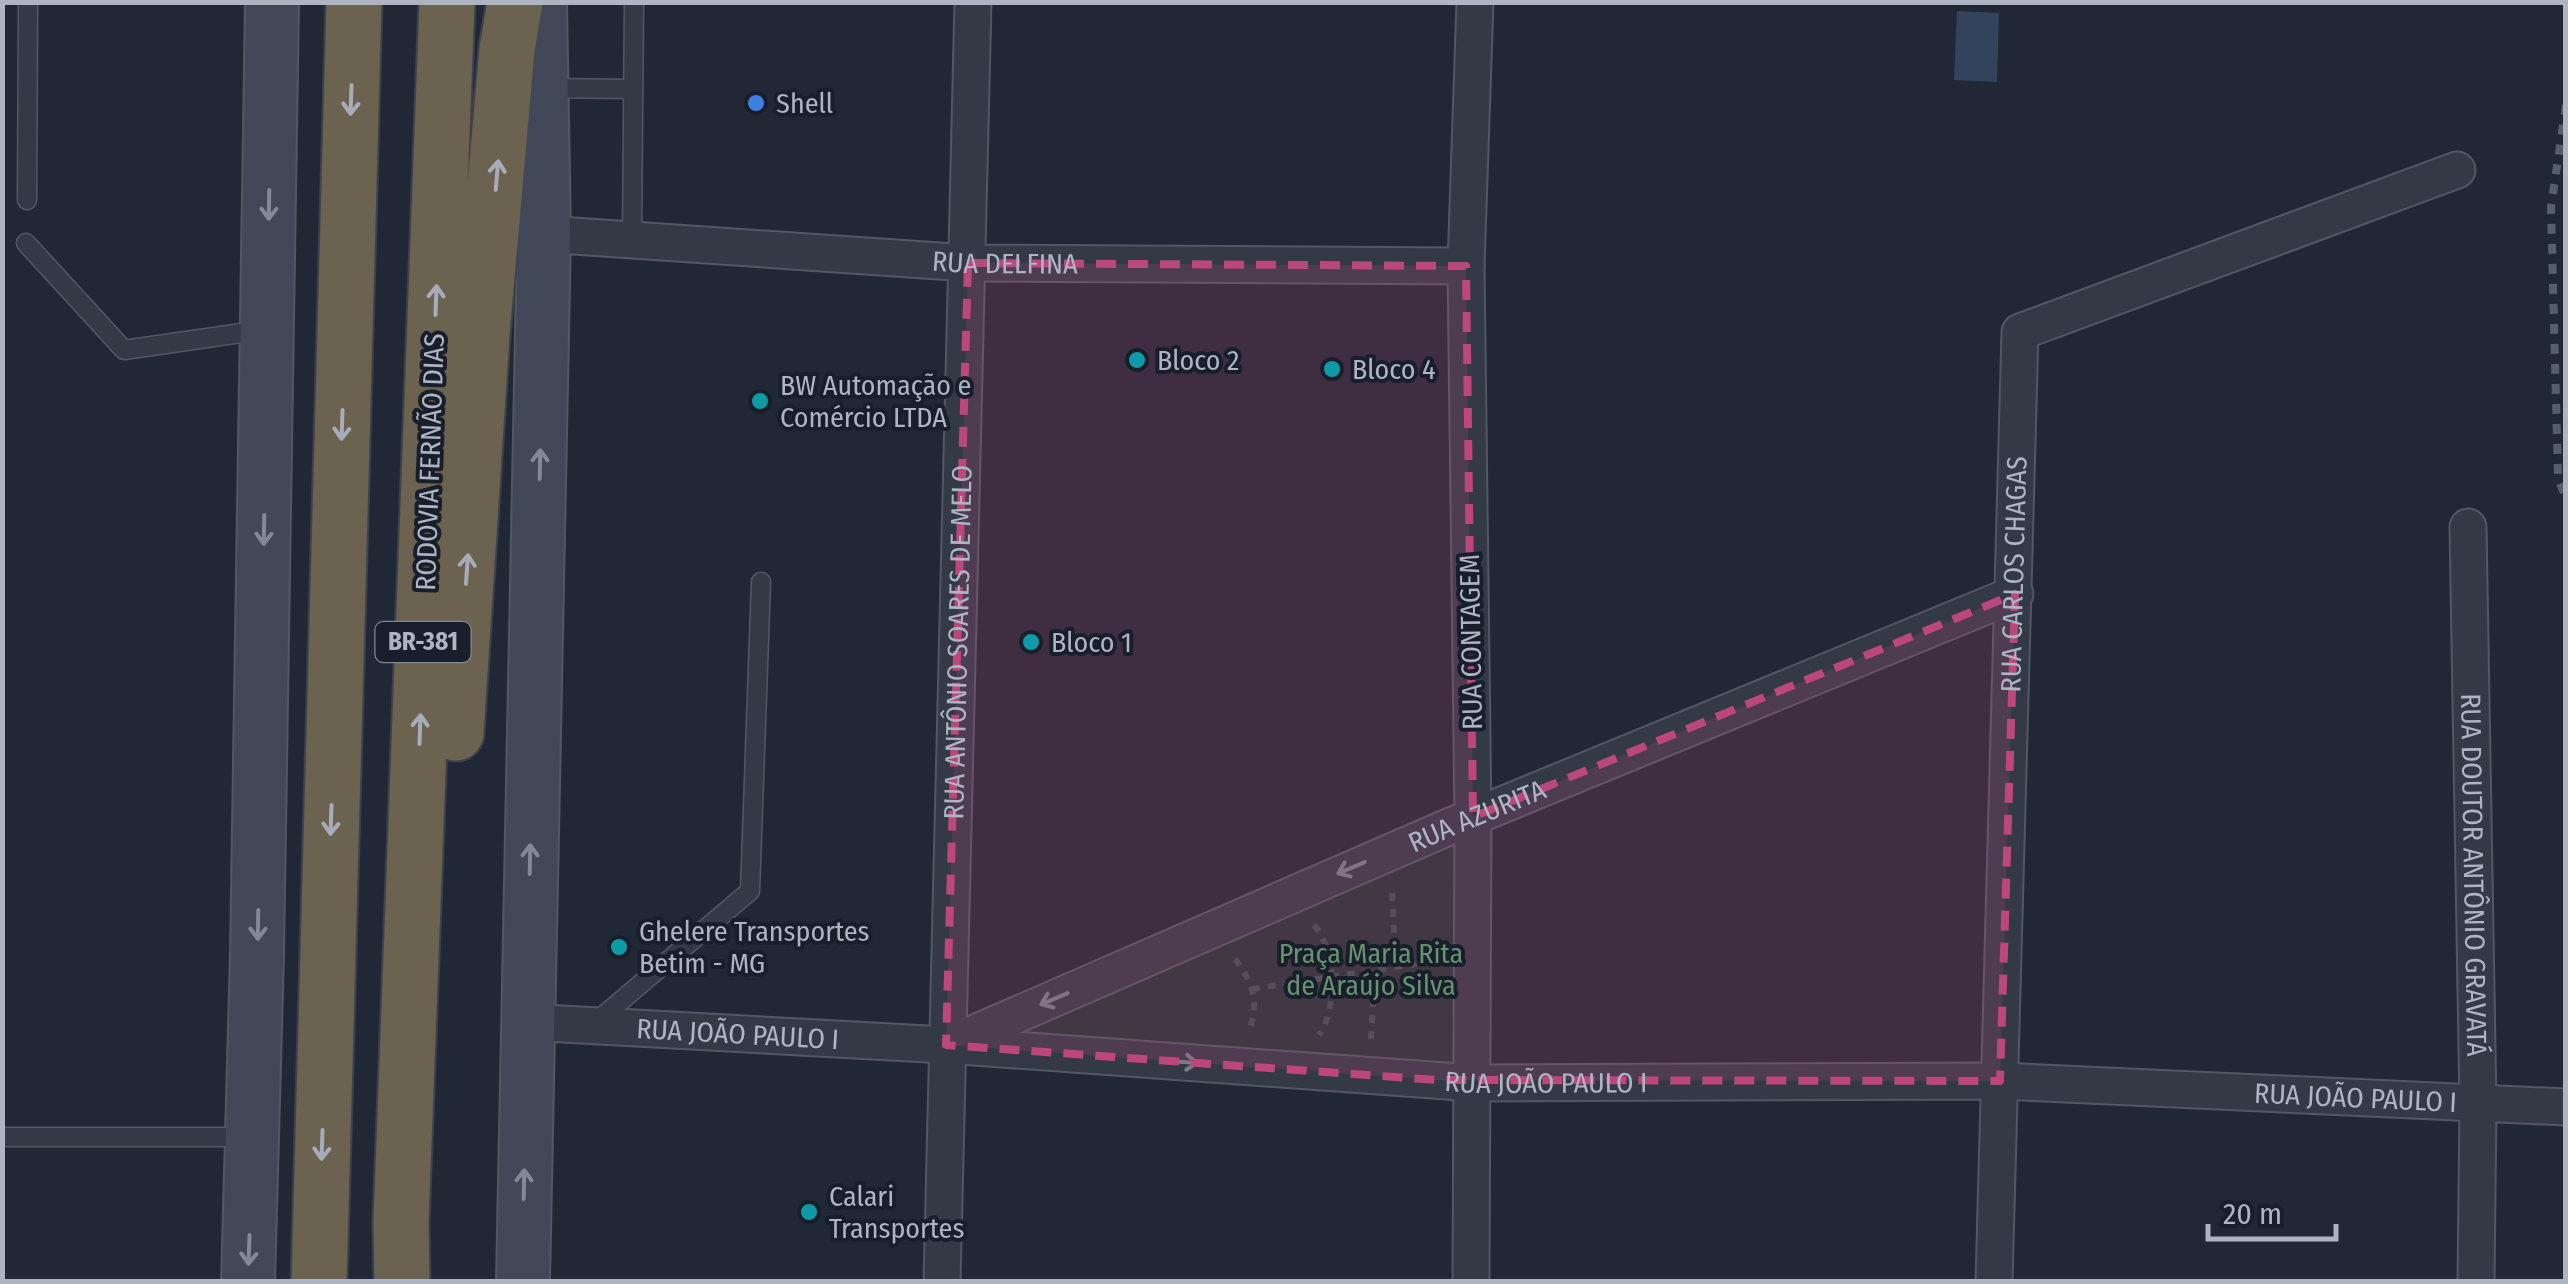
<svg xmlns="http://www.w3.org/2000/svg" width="2568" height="1284" font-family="'Fira Sans Condensed',sans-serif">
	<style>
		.green { fill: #233537 }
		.water { fill: #34435c }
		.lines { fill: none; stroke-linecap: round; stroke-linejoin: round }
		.lane-casing { stroke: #515864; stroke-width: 21 }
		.street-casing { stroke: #515864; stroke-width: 39 }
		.secondary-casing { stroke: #515864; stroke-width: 56 }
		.highway-casing { stroke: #3b424d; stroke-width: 59 }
		.path { stroke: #3f5054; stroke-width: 6; stroke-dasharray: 8 8; stroke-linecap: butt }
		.lane { stroke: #333a46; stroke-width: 18 }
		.street { stroke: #333a46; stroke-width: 35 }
		.secondary { stroke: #414959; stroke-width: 52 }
		.highway { stroke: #6b6250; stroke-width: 55 }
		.rail { stroke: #555e6d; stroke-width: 8; stroke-dasharray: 10 10; stroke-linecap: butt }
		.oneway { stroke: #a6adb8 }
		.oneway2 { stroke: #828a99 }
		.oneway3 { stroke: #767e8b }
		.marked { fill: #bc477a; fill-opacity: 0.2; stroke: #bc477a; stroke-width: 8; stroke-dasharray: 20 12; stroke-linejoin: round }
		.shop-dot { fill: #3f7fe0; stroke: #191f2a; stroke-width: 4 }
		.culture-dot { fill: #0f9aa8; stroke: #191f2a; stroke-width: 4 }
		.labels { text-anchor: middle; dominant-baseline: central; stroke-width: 8; stroke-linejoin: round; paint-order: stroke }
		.shield { fill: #191f2a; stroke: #818895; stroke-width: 2.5 }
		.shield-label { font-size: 25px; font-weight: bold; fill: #adb5c3 }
		.poi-label { font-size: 28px; fill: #adb5c3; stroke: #191f2a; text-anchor: start }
		.street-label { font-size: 28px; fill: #adb5c3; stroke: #191f2a }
		.park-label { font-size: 28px; fill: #669271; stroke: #191f2a }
	</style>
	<rect width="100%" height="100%" fill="#202835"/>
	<path class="green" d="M1466,832l-10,230 -457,-24z"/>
	<path class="water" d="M1957,11l42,2 -2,69 -43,-2z"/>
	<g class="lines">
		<g class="lane-casing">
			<path id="lane" d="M546,88l87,1
				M27,200l1,-198
				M632,239l2,-237
				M26,243l98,107 138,-20
				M596,1022l154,-131 11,-309
				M2,1137h245"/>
		</g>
		<g class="street-casing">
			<g id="street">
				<path id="s1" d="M544,234l424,29 498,3"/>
				<path id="s2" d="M2468,527l10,579 -2,176"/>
				<path id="s3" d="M526,1022l420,23 528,38 526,-2 566,26"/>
				<path id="s4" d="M952,1043l494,-215 569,-234"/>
				<path id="s5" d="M942,1282l31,-1280"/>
				<path d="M1471,1282l2,-465 -7,-551 9,-264"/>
				<path id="s6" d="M1994,1282l26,-950 437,-162"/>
			</g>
		</g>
		<g class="secondary-casing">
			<path id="secondary" d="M248,1282l9,-328 15,-952
				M523,1282l21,-1048 -4,-232"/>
		</g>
		<g class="highway-casing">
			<path id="highway" d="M456,733l26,-398 25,-286 8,-47
				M319,1282l35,-1280
				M402,1282l-1,-60 46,-1220"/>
		</g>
		<path class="path" d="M1392,893l4,74
			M1314,925c22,24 24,84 5,110
			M1235,959c17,21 25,45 14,71
			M1252,989l184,-28
			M1371,1039l4,-69"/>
		<use href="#lane" class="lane"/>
		<use href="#street" class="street"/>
		<use href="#secondary" class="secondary"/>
		<use href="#highway" class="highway"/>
		<path class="rail" d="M2566,105l-15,102 7,271 8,20"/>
	</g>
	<defs><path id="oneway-shaft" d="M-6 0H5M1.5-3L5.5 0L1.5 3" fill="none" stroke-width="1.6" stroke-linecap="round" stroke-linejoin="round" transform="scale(2.5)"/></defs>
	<g class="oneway">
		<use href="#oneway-shaft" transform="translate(351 100) rotate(92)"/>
		<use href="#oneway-shaft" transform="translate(497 175) rotate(-85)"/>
		<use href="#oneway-shaft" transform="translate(436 300) rotate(-88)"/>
		<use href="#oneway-shaft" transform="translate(342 425) rotate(92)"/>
		<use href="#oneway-shaft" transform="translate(467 569) rotate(-86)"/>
		<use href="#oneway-shaft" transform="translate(420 729) rotate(-88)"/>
		<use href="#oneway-shaft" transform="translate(331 820) rotate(92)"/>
		<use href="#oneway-shaft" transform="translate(322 1145) rotate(92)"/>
	</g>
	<g class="oneway2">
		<use href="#oneway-shaft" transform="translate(269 205) rotate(91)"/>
		<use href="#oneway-shaft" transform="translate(540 464) rotate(-89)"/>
		<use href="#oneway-shaft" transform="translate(264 530) rotate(91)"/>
		<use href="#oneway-shaft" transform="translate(530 859) rotate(-89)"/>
		<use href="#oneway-shaft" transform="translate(258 925) rotate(91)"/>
		<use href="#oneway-shaft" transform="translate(524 1184) rotate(-89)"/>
		<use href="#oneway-shaft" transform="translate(249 1250) rotate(92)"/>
	</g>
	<g class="oneway3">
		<use href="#oneway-shaft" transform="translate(1351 868) rotate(157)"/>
		<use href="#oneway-shaft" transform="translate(1054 999) rotate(157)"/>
		<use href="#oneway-shaft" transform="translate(1183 1062) rotate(4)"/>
	</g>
	<path class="marked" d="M968,263l498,3 7,551 542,-223 -15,487 -563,-1 -491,-35z"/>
	<circle class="shop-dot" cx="756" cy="103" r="10"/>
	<g class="culture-dot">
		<circle cx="1137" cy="360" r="10"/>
		<circle cx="1332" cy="369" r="10"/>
		<circle cx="760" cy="401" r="10"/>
		<circle cx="1031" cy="642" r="10"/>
		<circle cx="619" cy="947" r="10"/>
		<circle cx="809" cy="1212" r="10"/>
	</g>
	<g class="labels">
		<rect class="shield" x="375.5" y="622" width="95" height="40" rx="8"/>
		<g class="shield-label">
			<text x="423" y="642">BR-381</text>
		</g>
		<g class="poi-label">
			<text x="776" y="103">Shell</text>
			<text x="1157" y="360">Bloco 2</text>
			<text x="1352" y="369">Bloco 4</text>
			<text x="780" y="385">BW Automação e<tspan x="780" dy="32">Comércio LTDA</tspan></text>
			<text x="1051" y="642">Bloco 1</text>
			<text x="639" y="931">Ghelere Transportes<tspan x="639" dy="32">Betim - MG</tspan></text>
			<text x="829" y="1196">Calari<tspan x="829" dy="32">Transportes</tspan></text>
		</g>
		<g class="street-label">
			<text stroke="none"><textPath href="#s1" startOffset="462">RUA DELFINA</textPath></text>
			<text transform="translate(430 462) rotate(-88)">RODOVIA FERNÃO DIAS</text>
			<text stroke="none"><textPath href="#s6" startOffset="708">RUA CARLOS CHAGAS</textPath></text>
			<text stroke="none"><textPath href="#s5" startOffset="640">RUA ANTÔNIO SOARES DE MELO</textPath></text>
			<text transform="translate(1471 642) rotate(-91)">RUA CONTAGEM</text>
			<text stroke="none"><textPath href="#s4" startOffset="572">RUA AZURITA</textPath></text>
			<text stroke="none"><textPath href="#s2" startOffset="348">RUA DOUTOR ANTÔNIO GRAVATÁ</textPath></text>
			<text stroke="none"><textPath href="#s3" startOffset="212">RUA JOÃO PAULO I</textPath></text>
			<text stroke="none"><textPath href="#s3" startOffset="1022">RUA JOÃO PAULO I</textPath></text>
			<text stroke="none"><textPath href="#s3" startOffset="1832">RUA JOÃO PAULO I</textPath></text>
		</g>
		<g class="park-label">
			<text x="1371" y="953">Praça Maria Rita<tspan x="1371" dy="32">de Araújo Silva</tspan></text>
		</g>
	</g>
	<rect width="2568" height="1284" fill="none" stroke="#adb5c3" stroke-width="10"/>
	<path d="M2208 1224v15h128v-15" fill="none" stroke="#adb5c3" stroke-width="5"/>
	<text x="2223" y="1224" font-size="30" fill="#adb5c3" stroke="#191f2a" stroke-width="8" paint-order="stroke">20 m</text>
</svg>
